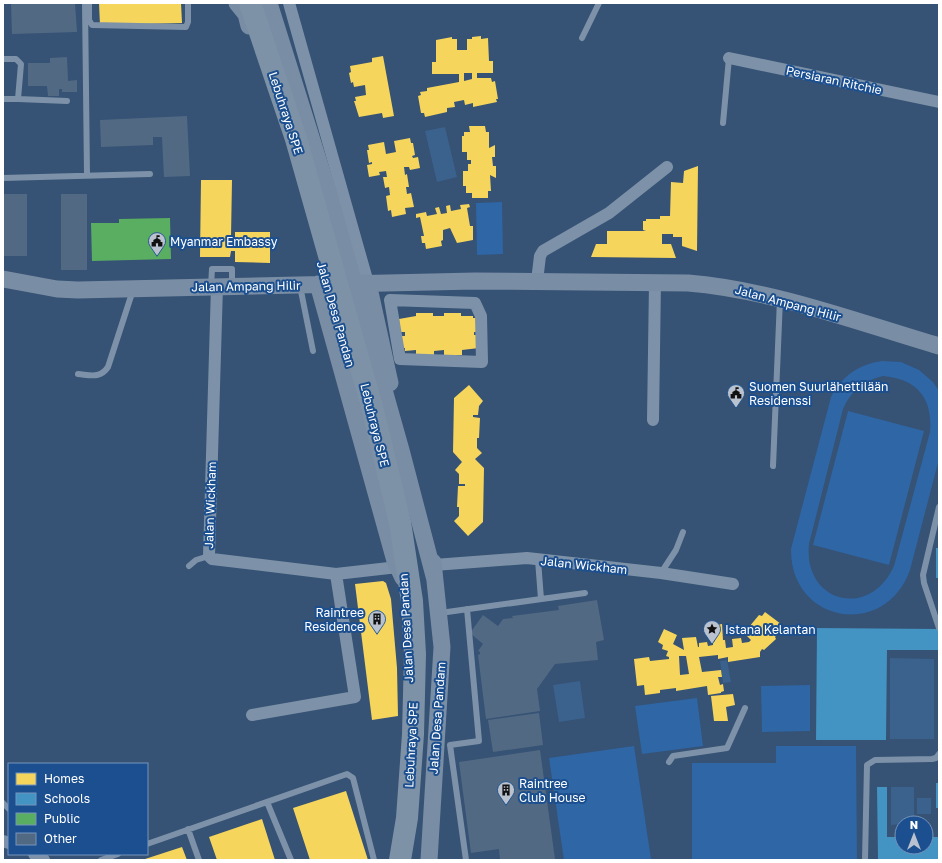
<svg xmlns="http://www.w3.org/2000/svg" width="942" height="863" font-family="'Golos Text',sans-serif">
	<style>
		.green { fill: #2f66a5; fill-rule: evenodd }
		.water { fill: #3b618d }
		.homes { fill: #f6d55c; fill-rule: evenodd }
		.schools { fill: #4393c3 }
		.public { fill: #5aae61 }
		.building { fill: #526984 }
		.lines { fill: none; stroke-linecap: round; stroke-linejoin: round }
		.lane { stroke: #7d92a8; stroke-width: 6 }
		.street { stroke: #7d92a8; stroke-width: 12 }
		.secondary { stroke: #798da4; stroke-width: 17 }
		.secondary-bridge { stroke: #798da4; stroke-width: 17 }
		.highway-bridge { stroke: #7e92a7; stroke-width: 22 }
		.labels { text-anchor: middle; dominant-baseline: central; stroke-width: 4; stroke-linejoin: round; paint-order: stroke }
		.street-label { font-size: 12px; fill: #fff; stroke: #1b4f8f }
		.poi-label { font-size: 12px; fill: #fff; stroke: #1b4f8f; text-anchor: start }
	</style>
	<rect width="100%" height="100%" fill="#365274"/>
	<path class="green" d="M502,202l1,52 -26,1 -1,-52z
		M882,361l19,1 18,8 14,12 6,9v68l-29,111c-25,70 -120,53 -119,-21l40,-152c11,-21 28,-33 51,-36zM883,376c34,3 50,22 47,56l-36,134c-24,54 -91,37 -85,-22l34,-135c9,-19 20,-28 40,-33z
		M848,411l76,20 -35,134 -76,-20z
		M810,685v46l-48,1 -1,-46z
		M697,698l6,48 -61,8 -7,-48z
		M634,746l17,113 -87,1 -15,-102z
		M776,746h80l1,114h-165v-97h84z"/>
	<path class="water" d="M445,127l12,50 -20,5 -12,-51z
		M890,658l44,1v80h-44z
		M727,660l4,22 -8,1 -3,-22z
		M580,681l5,37 -26,4 -6,-37z
		M891,787h23v36l-23,2z
		M917,798h14v16h-14z"/>
	<path class="homes" d="M99,3h82l1,20 -82,2z
		M481,36v3l7,-1 1,23h4v12h-16v5h14l1,4 3,-1 3,18h-2l1,3 -24,5v-4l-8,2 -1,-5 -10,2 1,5 -8,1v4l-22,5 -1,-4h-3l-3,-17 3,-1 -1,-3 7,-1v-3l32,-6v-8h-27v-12h4v-22l16,-3v2h5v11h10v-11h5v-2zM464,73h8v6l-8,2z
		M383,56l11,60 -11,2 -1,-5 -23,4 -5,-16h2l-1,-4 11,-2 -1,-10 -11,2 -1,-5 -2,1 -2,-10 2,-1 -1,-6 22,-4v-4z
		M469,126h16l1,6h3v16l6,-3v12h-3l1,9h3v12l-6,-3 1,16h-3v7h-16v-5h-6v-7h-3v-15h5v-7h3v-4h-4v-8h-5v-16h2v-4h6z
		M410,138l1,5h2l2,12 -3,1 1,2 5,-1 2,11 -10,2 -1,-3h-5l1,8 2,-1 2,13h-3l1,7 4,-1 3,14 -9,1 1,6 -14,3 -1,-7 -3,1 -2,-15 4,-1 -1,-8 -4,1 -2,-11h4l-1,-6 -7,1 1,3 -11,2 -2,-12 5,-1v-2l-3,1 -2,-13h2l-1,-5 16,-3 2,12 10,-2 -2,-11z
		M698,166l-1,85 -15,-5v-9h-9v-3h-11v10h9l5,14 -85,-1 5,-13h11v-13h39l-3,-1v-9h3v-2h14v-3h10l1,-34 12,1 1,-12z
		M201,180h31l-1,57h4v-5h35v31l-35,-1v-11h-4l-1,6h-30z
		M469,204l1,3 -3,1 3,18h3v14l-16,3 -7,-15 -7,2v10l-2,1 1,5 -16,3 -1,-6h-3l-1,-7h3l-4,-19 -4,1v-4l10,-2 1,4 10,-2 -2,-6 4,-1 2,7 6,-1 -1,-7 4,-1 1,6 10,-2 -1,-4z
		M416,313h17v3h11v-3h17v3h12v2h6v14h-5v3h5v13l-17,2v5h-18v-5l-10,1v4h-18v-5l-11,1v-3h-5v-12h5v-4h-5l-1,-13 17,-3z
		M469,385l14,16 -4,5 -1,9h-5v2l7,1 -1,20h-2v10l5,5 -7,6 9,9 -1,54 -15,14 -14,-15 5,-5v-9h-2l1,-21h7v-2h-6v-10l-4,-4 7,-8 -9,-10 1,-54z
		M383,581l3,2 5,16 6,69 1,48 -26,4 -17,-136z
		M765,612l16,12 -4,4 3,3 -5,6 1,2 -12,11 -2,-1 -2,3v5l-32,5v-5l-10,2v-4l-19,2 3,15 19,-2 1,7h-4l2,8 3,-1 1,7 -3,1v1l-13,2 -1,-9 -31,5v-3l-16,2v3l-15,2 -1,-10 -7,1 -3,-27 15,-2 1,4 19,-2v-2l-3,-1 2,-5 -6,-2 1,-4 -5,-3 6,-13 13,6 -4,9 11,6 -2,-12 14,-1 2,10h1v-4l8,-1 1,4 5,-1v-3l2,-1 -3,-15 10,-2 1,16h2l1,8 7,-1 -1,-8 9,-1 1,5 7,-1 2,-2 -7,-7 15,-18 3,1zM679,656h7l3,18 -9,1z
		M733,694l2,11 -9,2 2,14h-14l-3,-25z
		M346,791l22,69h-58l-17,-52z
		M262,819l13,41h-58l-8,-23z
		M182,847l5,13h-45z"/>
	<path class="schools" d="M936,548h3v30h-3z
		M817,628l122,1v21h-52l-1,90h-70z
		M936,783h3v25h-3z
		M877,787h10v50h15v10h24v-10h13v23h-61z"/>
	<path class="public" d="M170,218l1,41 -79,2 -1,-38h28v-4z"/>
	<path class="building" d="M11,3h64l2,29 -65,2z
		M67,57l1,24 9,-1v12h-15v-3h-3v7h-11l-1,-10h-19v-23h22v-5z
		M187,116l3,60 -26,1 -2,-40h-9v8l-52,2 -1,-27z
		M3,194h24v62h-24z
		M61,194h26v76h-26z
		M597,600l7,40 -8,2 2,18 -43,4 -18,25 3,22 -54,8 -8,-64 2,-1v-2l-2,-1 5,-7 -13,-11 13,-18 15,11 5,-7 10,-1 -1,-2 47,-6 -1,-4z
		M539,713l4,32 -50,7 -5,-32z
		M540,750l15,109 -55,1 -1,-11 -28,4 -12,-91z"/>
	<g class="lines">
		<path class="lane" d="M85,3l2,172
			M89,3v17l3,5 94,2 2,-5v-19
			M582,38l17,-35
			M3,59h13l5,5 -3,35h-15
			M18,99l49,2
			M723,123l6,-65
			M3,178l147,-4
			M211,286l1,-17h20v16
			M300,286l13,65
			M78,374c12,1 22,5 30,-7l25,-77
			M773,466l7,-167
			M939,507l-16,68 1,8 15,45
			M538,560l3,39
			M189,566l7,-6 13,-4
			M661,573l15,-23 7,-18
			M440,613l145,-20
			M669,762l4,-6 54,-8 18,-40
			M267,802l24,58
			M3,803l6,6
			M188,829l11,31
			M147,844l200,-70 6,4 21,82
			M101,860l17,-6
			M466,860l-16,-115 29,-4 -12,-132
			M865,860l2,-95 8,-5 57,-1 4,-1 3,-4"/>
		<path class="street" d="M289,3l79,280
			M729,58l210,44
			M537,281l3,-25 3,-5 66,-38 58,-46
			M217,286l-8,270 3,3 124,15 62,-7
			M390,300l85,3 6,13 1,46 -82,-3z
			M653,420l2,-138
			M434,565l93,-7 134,15 72,11
			M252,715l103,-18 -19,-123
			M3,841l6,2
			M34,854l10,6"/>
		<path class="secondary" d="M237,3l9,11 3,12
			M269,3l58,185
			M3,279l54,10 21,1 397,-9 213,2c85,7 169,39 251,63
			M368,283l22,100
			M318,284l77,277 8,17
			M429,860l13,-213 -9,-85"/>
		<path class="secondary-bridge" d="M327,188l74,262 33,126"/>
		<path class="highway-bridge" d="M250,3l46,136 76,268 28,115 12,79 3,53 -2,80 -6,84 -7,42"/>
	</g>
	<defs>
		<g id="civic-pin" transform="scale(0.9)"><path d="M0 17L-7.5 6A9.5 9.5 0 1 1 7.5 6Z" fill="#b9c2ce" stroke="#1b4f8f"/><path d="M-.6-6.5H3V-4.5H.6V-3L4-1V1h2V6H-6V1h2V-1L-.6-3ZM-1.2 2.5V6h2.4V2.5Z" fill="#111"/></g>
		<g id="building-pin" transform="scale(0.9)"><path d="M0 17L-7.5 6A9.5 9.5 0 1 1 7.5 6Z" fill="#b9c2ce" stroke="#1b4f8f"/><path d="M-4-6H4V6H1V3H-1V6H-4ZM-2.5-4.3h1.7v1.8h-1.7ZM.8-4.3h1.7v1.8H.8ZM-2.5-1h1.7V.8h-1.7ZM.8-1h1.7V.8H.8Z" fill="#111"/></g>
		<g id="sight-pin" transform="scale(0.9)"><path d="M0 17L-7.5 6A9.5 9.5 0 1 1 7.5 6Z" fill="#b9c2ce" stroke="#1b4f8f"/><path d="M0-6L1.8-2.2L6-1.7L2.9 1.2L3.7 5.4L0 3.3L-3.7 5.4L-2.9 1.2L-6-1.7L-1.8-2.2Z" fill="#111"/></g>
	</defs>
	<g fill-rule="evenodd">
		<use href="#civic-pin" x="157" y="241"/>
		<use href="#civic-pin" x="736" y="393"/>
		<use href="#building-pin" x="377" y="619"/>
		<use href="#sight-pin" x="712" y="629"/>
		<use href="#building-pin" x="506" y="790"/>
	</g>
	<g class="labels">
		<g class="street-label">
			<text transform="translate(834 80) rotate(12)">Persiaran Ritchie</text>
			<text transform="translate(286 113) rotate(72)">Lebuhraya SPE</text>
			<text transform="translate(246 286) rotate(-1)">Jalan Ampang Hilir</text>
			<text transform="translate(788 303) rotate(15)">Jalan Ampang Hilir</text>
			<text transform="translate(336 314) rotate(74)">Jalan Desa Pandan</text>
			<text transform="translate(375 425) rotate(76)">Lebuhraya SPE</text>
			<text transform="translate(210 505) rotate(-88)">Jalan Wickham</text>
			<text transform="translate(584 565) rotate(6)">Jalan Wickham</text>
			<text transform="translate(406 628) rotate(-93)">Jalan Desa Pandan</text>
			<text transform="translate(437 718) rotate(-86)">Jalan Desa Pandam</text>
			<text transform="translate(411 745) rotate(-87)">Lebuhraya SPE</text>
		</g>
		<g class="poi-label">
			<text x="170" y="241">Myanmar Embassy</text>
			<text x="749" y="386">Suomen Suurlähettilään<tspan x="749" dy="14">Residenssi</tspan></text>
			<text x="364" y="612" text-anchor="end">Raintree<tspan x="364" dy="14">Residence</tspan></text>
			<text x="725" y="629">Istana Kelantan</text>
			<text x="519" y="783">Raintree<tspan x="519" dy="14">Club House</tspan></text>
		</g>
	</g>
	<rect width="942" height="863" fill="none" stroke="#ffffff" stroke-width="8"/>
	<rect x="8" y="763" width="140" height="92" fill="#1b4f8f" stroke="#7695bc"/>
	<rect x="16" y="773" width="20" height="12" fill="#f6d55c" stroke="#7695bc"/>
	<text x="44" y="783" font-size="12" fill="#ffffff">Homes</text>
	<rect x="16" y="793" width="20" height="12" fill="#4393c3" stroke="#7695bc"/>
	<text x="44" y="803" font-size="12" fill="#ffffff">Schools</text>
	<rect x="16" y="813" width="20" height="12" fill="#5aae61" stroke="#7695bc"/>
	<text x="44" y="823" font-size="12" fill="#ffffff">Public</text>
	<rect x="16" y="833" width="20" height="12" fill="#526984" stroke="#7695bc"/>
	<text x="44" y="843" font-size="12" fill="#ffffff">Other</text>
	<g transform="translate(914 835)"><circle r="19" fill="#1b4f8f" stroke="#7695bc"/>
	<path d="M0-3L7 15L0 10L-7 15Z" fill="#b9c2ce"/>
	<text y="-6" font-size="11" font-weight="bold" text-anchor="middle" fill="#ffffff">N</text>
	</g>
</svg>
